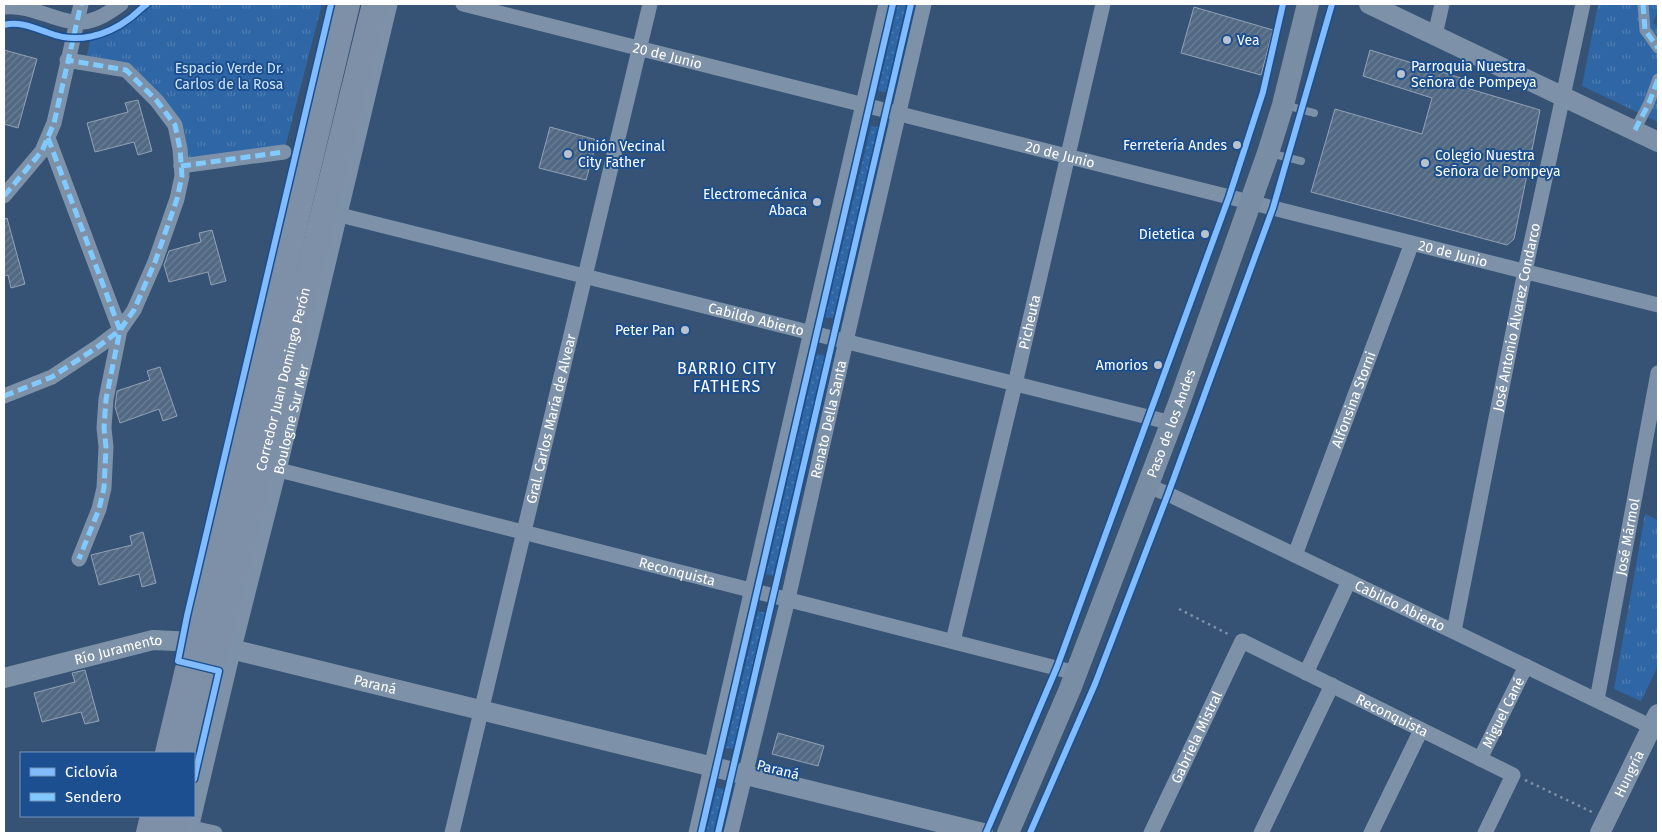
<svg xmlns="http://www.w3.org/2000/svg" width="1662" height="837" font-family="'Fira Sans',sans-serif">
	<style>
		.grass { fill: url(#grass-dots) }
		.park { fill: url(#park-tufts) }
		.building { fill: url(#building-hatch); stroke: #92a2b6 }
		.lines { fill: none; stroke-linecap: round; stroke-linejoin: round }
		.path { stroke: #7d92a8; stroke-width: 2.5; stroke-dasharray: 2.5 4; stroke-linecap: butt }
		.service { stroke: #7d92a8; stroke-width: 8 }
		.pedestrian { stroke: #7d92a8; stroke-width: 11 }
		.minor { stroke: #7d92a8; stroke-width: 15 }
		.tertiary { stroke: #7d92a8; stroke-width: 20 }
		.secondary { stroke: #798da4; stroke-width: 22 }
		.trunk { stroke: #7e90a7; stroke-width: 26 }
		.quiet { stroke: #80caff; stroke-width: 5; stroke-dasharray: 10 5; stroke-linecap: butt }
		.cycleway-casing { stroke: #1b4f8f; stroke-width: 9 }
		.cycleway { stroke: #80bcff; stroke-width: 6 }
		.poi-dot { fill: #b9c2ce; stroke: #1b4f8f; stroke-width: 2 }
		.labels { text-anchor: middle; dominant-baseline: central; stroke-width: 4; stroke-linejoin: round; paint-order: stroke }
		.poi-label { font-size: 14px; fill: #fff; stroke: #1b4f8f; text-anchor: end }
		.street-label { font-size: 14px; fill: #fff; stroke: #1b4f8f }
		.park-label { font-size: 14px; fill: #cfe3fa; stroke: #1b4f8f }
		.quarter-label { font-size: 16px; letter-spacing: 1px; fill: #fff; stroke: #1b4f8f }
	</style>
	<defs>
		<pattern id="grass-dots" width="8" height="8" patternUnits="userSpaceOnUse" patternTransform="scale(1.25)"><rect width="8" height="8" fill="#2f66a5"/><path d="M2 2h.1M6 6h.1" fill="none" stroke="#4e7db2" stroke-width="1.8" stroke-linecap="round"/></pattern>
		<pattern id="park-tufts" width="24" height="20" patternUnits="userSpaceOnUse" patternTransform="scale(1.25)"><rect width="24" height="20" fill="#2f66a5"/><path d="M3 7l-1-3M5 7V3M7 7l1-3M15 17l-1-3M17 17v-4M19 17l1-3" fill="none" stroke="#4e7db2"/></pattern>
		<pattern id="building-hatch" width="6" height="6" patternUnits="userSpaceOnUse" patternTransform="scale(1.25)"><rect width="6" height="6" fill="#526984"/><path d="M-1 1l2-2M0 6l6-6M5 7l2-2" fill="none" stroke="#6c8096"/></pattern>
	</defs>
	<rect width="100%" height="100%" fill="#365274"/>
	<path class="grass" d="M898,4h8l-20,88 -8,-1z
		M871,126l7,1 -45,191 -8,-1z
		M817,354l8,2 -52,220 -7,-2z
		M758,611l8,2 -32,136 -8,-1z
		M717,788l7,1 -11,44h-7z"/>
	<path class="park" d="M147,4h175l-38,148 -103,14 -6,-41 -49,-55 -41,-7 6,-26 28,-12 11,-7z
		M1598,4h60v7l-5,12 5,3v96l-76,-36z
		M1645,514l13,6v146l-17,35 -27,-12z"/>
	<path class="building" d="M1194,7l79,23 -12,45 -80,-22z
		M4,50l33,9 -19,69 -14,-4z
		M1370,50l91,28 -1,8 80,24 -26,129 -7,6 -196,-53 24,-83 87,25 10,-36 -69,-22z
		M138,100l14,51 -14,4 -4,-13 -39,10 -8,-29 41,-11 -3,-9z
		M550,127l47,13 -11,40 -47,-12z
		M7,218l18,66 -14,4 -3,-13 -4,1v-57z
		M212,230l14,51 -15,4 -3,-13 -39,10 -5,-17 5,-14 32,-9 -2,-9z
		M160,367l17,49 -14,5 -4,-12 -39,14 -5,-16 2,-16 33,-11 -3,-9z
		M143,532l13,51 -14,4 -3,-13 -40,11 -8,-30 41,-10 -2,-9z
		M85,670l14,51 -14,3 -4,-12 -39,10 -8,-29 41,-11 -3,-9z
		M778,733l46,13 -6,20 -46,-12z"/>
	<g class="lines">
		<path class="path" d="M1179,609l51,26
			M1525,780l67,32"/>
		<path class="service" d="M1285,105l29,8
			M1270,153l31,8"/>
		<path class="pedestrian" d="M1643,4l2,26 13,18
			M1635,130l14,-27 9,-24"/>
		<g class="minor">
			<path id="s1" d="M463,4l1195,301"/>
			<path d="M4,7c30,-3 53,17 79,15 14,-1 27,-10 38,-18"/>
			<path d="M1435,35l7,-31"/>
			<path d="M48,138l72,192 -14,69 -2,29 2,19 -2,41 -5,21 -20,50"/>
			<path d="M181,166l103,-14"/>
			<path d="M4,196l38,-45 12,-28 27,-119"/>
			<path id="s2" d="M340,215l832,208"/>
			<path d="M4,396l48,-19 47,-31 21,-16 14,-20 21,-48 22,-63 5,-23 -2,-27 -5,-24 -18,-24 -31,-31 -59,-10"/>
			<path id="s3" d="M279,470l797,203"/>
			<path id="s4" d="M1148,486l20,8 484,233"/>
			<path id="s5" d="M1295,555l117,-312"/>
			<path id="s6" d="M1454,631l71,-360 58,-267"/>
			<path id="s7" d="M953,641l62,-257 88,-380"/>
			<path d="M1306,673l43,-92"/>
			<path id="s8" d="M1597,700l61,-327"/>
			<path id="s9" d="M1480,759l46,-93"/>
			<path d="M192,828l23,5"/>
			<path id="s10" d="M190,833l41,-173 48,-190 111,-466"/>
			<path id="s11" d="M452,833l198,-829"/>
			<path d="M696,833l190,-829"/>
			<path id="s12" d="M731,833l57,-234 58,-258 78,-337"/>
			<path id="s13" d="M1151,833l91,-192 271,134 -28,58"/>
			<path d="M1261,833l71,-148"/>
			<path d="M1371,833l50,-103"/>
		</g>
		<g class="tertiary">
			<path d="M1369,4l289,138"/>
			<path id="s14" d="M4,678l149,-38 42,2 32,6 756,185"/>
			<path id="s15" d="M1600,833l58,-119"/>
		</g>
		<path class="secondary" id="s16" d="M1008,833l62,-144 108,-283 90,-253 15,-48 25,-101"/>
		<g class="trunk">
			<path d="M168,753l179,-749"/>
			<path id="s17" d="M191,753l184,-749"/>
			<path d="M149,833l4,-17"/>
			<path d="M171,833l4,-17"/>
		</g>
		<path class="quiet" d="M1643,4l2,26 13,18
			M1635,130l14,-27 9,-24
			M48,138l72,192 -14,69 -2,29 2,19 -2,41 -5,21 -20,50
			M181,166l103,-14
			M4,196l38,-45 12,-28 27,-119
			M4,396l48,-19 47,-31 21,-16 14,-20 21,-48 22,-63 5,-23 -2,-27 -5,-24 -18,-24 -31,-31 -59,-10"/>
		<g class="cycleway-casing">
			<path id="cycleway" d="M4,25c16,-4 30,3 45,8 28,11 57,3 80,-14 7,-5 12,-11 18,-15
				M194,779l25,-108 -41,-10 9,-45 144,-612
				M701,833l192,-829
				M718,833l193,-829
				M986,833l71,-166 172,-470 34,-105 20,-88
				M1030,833l65,-149 73,-190 105,-286 59,-204"/>
		</g>
		<use href="#cycleway" class="cycleway"/>
	</g>
	<g class="poi-dot">
		<circle cx="1227" cy="40" r="5"/>
		<circle cx="1401" cy="74" r="5"/>
		<circle cx="1237" cy="145" r="5"/>
		<circle cx="568" cy="154" r="5"/>
		<circle cx="1425" cy="163" r="5"/>
		<circle cx="817" cy="202" r="5"/>
		<circle cx="1205" cy="234" r="5"/>
		<circle cx="685" cy="330" r="5"/>
		<circle cx="1158" cy="365" r="5"/>
	</g>
	<g class="labels">
		<g class="poi-label">
			<text x="1237" y="40" text-anchor="start">Vea</text>
			<text x="1411" y="66" text-anchor="start">Parroquia Nuestra<tspan x="1411" dy="16">Señora de Pompeya</tspan></text>
			<text x="1227" y="145">Ferretería Andes</text>
			<text x="578" y="146" text-anchor="start">Unión Vecinal<tspan x="578" dy="16">City Father</tspan></text>
			<text x="1435" y="155" text-anchor="start">Colegio Nuestra<tspan x="1435" dy="16">Señora de Pompeya</tspan></text>
			<text x="807" y="194">Electromecánica<tspan x="807" dy="16">Abaca</tspan></text>
			<text x="1195" y="234">Dietetica</text>
			<text x="675" y="330">Peter Pan</text>
			<text x="1148" y="365">Amorios</text>
		</g>
		<g class="street-label">
			<text stroke="none"><textPath href="#s1" startOffset="211">20 de Junio</textPath></text>
			<text stroke="none"><textPath href="#s1" startOffset="616">20 de Junio</textPath></text>
			<text stroke="none"><textPath href="#s1" startOffset="1021">20 de Junio</textPath></text>
			<text stroke="none"><textPath href="#s6" startOffset="320">José Antonio Álvarez Condarco</textPath></text>
			<text stroke="none"><textPath href="#s2" startOffset="429">Cabildo Abierto</textPath></text>
			<text stroke="none"><textPath href="#s7" startOffset="328">Picheuta</textPath></text>
			<text stroke="none"><textPath href="#s17" startOffset="385">Corredor Juan Domingo Perón</textPath></text>
			<text stroke="none"><textPath href="#s5" startOffset="166">Alfonsina Storni</textPath></text>
			<text stroke="none"><textPath href="#s10" startOffset="426">Boulogne Sur Mer</textPath></text>
			<text stroke="none"><textPath href="#s11" startOffset="426">Gral. Carlos María de Alvear</textPath></text>
			<text stroke="none"><textPath href="#s12" startOffset="425">Renato Della Santa</textPath></text>
			<text stroke="none"><textPath href="#s16" startOffset="441">Paso de los Andes</textPath></text>
			<text stroke="none"><textPath href="#s8" startOffset="166">José Mármol</textPath></text>
			<text stroke="none"><textPath href="#s3" startOffset="411">Reconquista</textPath></text>
			<text stroke="none"><textPath href="#s4" startOffset="279">Cabildo Abierto</textPath></text>
			<text stroke="none"><textPath href="#s14" startOffset="118">Río Juramento</textPath></text>
			<text stroke="none"><textPath href="#s14" startOffset="381">Paraná</textPath></text>
			<text stroke="none"><textPath href="#s9" startOffset="52">Miguel Cané</textPath></text>
			<text stroke="none"><textPath href="#s13" startOffset="380">Reconquista</textPath></text>
			<text stroke="none"><textPath href="#s13" startOffset="106">Gabriela Mistral</textPath></text>
			<text transform="translate(778 770) rotate(14)">Paraná</text>
			<text stroke="none"><textPath href="#s15" startOffset="66">Hungría</textPath></text>
		</g>
		<g class="park-label">
			<text x="229" y="68">Espacio Verde Dr.<tspan x="229" dy="16">Carlos de la Rosa</tspan></text>
		</g>
		<g class="quarter-label">
			<text x="727" y="368">BARRIO CITY<tspan x="727" dy="18">FATHERS</tspan></text>
		</g>
	</g>
	<rect width="1662" height="837" fill="none" stroke="#ffffff" stroke-width="10"/>
	<rect x="20" y="752" width="175" height="65" fill="#1b4f8f" stroke="#7695bc"/>
	<rect x="30" y="768" width="25" height="8" fill="#80bcff" stroke="#7695bc"/>
	<text x="65" y="777" font-size="15" fill="#ffffff">Ciclovía</text>
	<rect x="30" y="793" width="25" height="8" fill="#80caff" stroke="#7695bc"/>
	<text x="65" y="802" font-size="15" fill="#ffffff">Sendero</text>
</svg>
